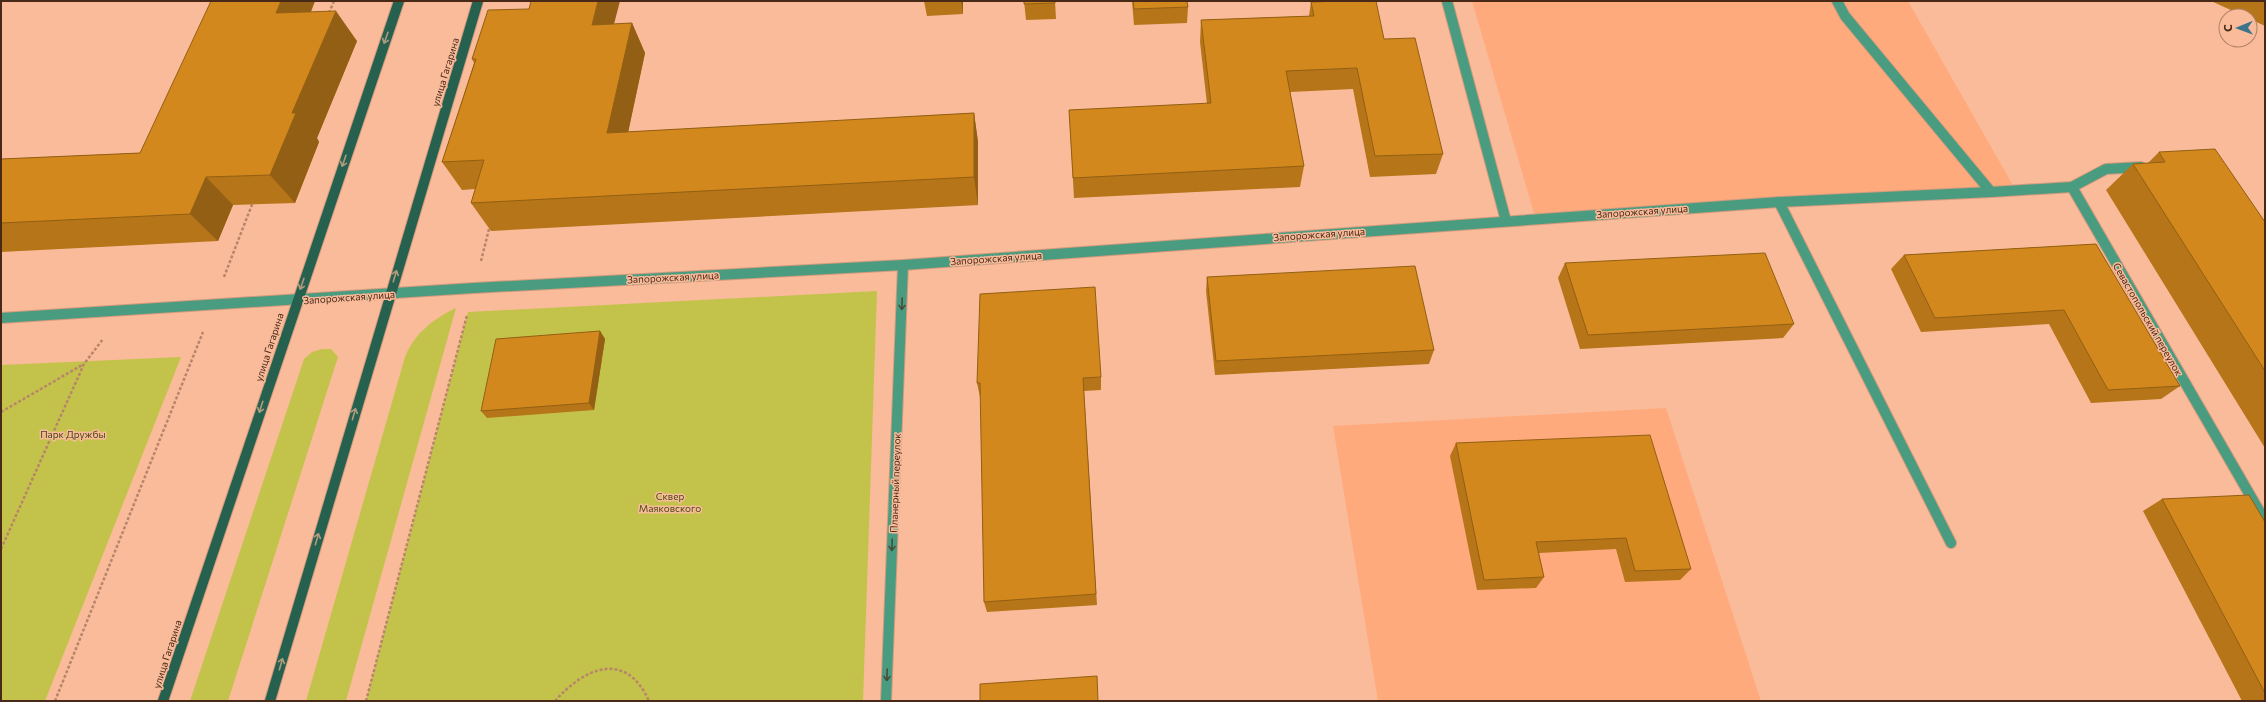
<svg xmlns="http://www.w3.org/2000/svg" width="2266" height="702" font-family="Commissioner,sans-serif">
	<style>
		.built { fill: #feaa7c }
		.green { fill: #c3c34b }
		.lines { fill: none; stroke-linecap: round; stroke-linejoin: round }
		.service-casing { stroke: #d39b7d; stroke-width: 12 }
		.minor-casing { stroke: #d39b7d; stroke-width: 12 }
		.tertiary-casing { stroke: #d39b7d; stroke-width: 12 }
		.primary-casing { stroke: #d39b7d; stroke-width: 12 }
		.path { stroke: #b8856a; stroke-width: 2.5; stroke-dasharray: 3 2; stroke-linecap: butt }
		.service { stroke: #4a9c81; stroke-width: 10 }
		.minor { stroke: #4a9c81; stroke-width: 10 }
		.tertiary { stroke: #4a9c81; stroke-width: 10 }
		.primary { stroke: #26604e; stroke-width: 10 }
		.wall { fill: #b57518 }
		.shaded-wall { fill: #935f14 }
		.building { fill: #d2881c; stroke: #935f14 }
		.oneway { stroke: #b09b7f }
		.oneway2 { stroke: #494c38 }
		.labels { text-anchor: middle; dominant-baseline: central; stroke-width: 3; stroke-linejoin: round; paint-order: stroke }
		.street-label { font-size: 10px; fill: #482918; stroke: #fabb9a }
		.park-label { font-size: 10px; fill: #484817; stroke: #fabb9a }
	</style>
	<rect width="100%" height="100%" fill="#fabb9a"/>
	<path class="built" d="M1472,1h436l107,188 -479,31z
		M1666,408l95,293h-383l-45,-275z"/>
	<path class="green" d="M877,291l-14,410h-497l102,-389z
		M456,308l-110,393h-40l99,-344c10,-24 28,-38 51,-49z
		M322,349h9l7,8 -110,344h-38l114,-342 8,-7z
		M181,357l-136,344h-44v-336z"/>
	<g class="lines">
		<g class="service-casing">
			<path id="service" d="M1447,1l59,220
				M1837,1l8,15 146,176
				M2072,187l34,-18 35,-2
				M1779,202l172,341"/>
		</g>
		<g class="minor-casing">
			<path id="minor" d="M1991,192l81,-5 193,334
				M886,701l17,-436"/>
		</g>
		<g class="tertiary-casing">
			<path id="tertiary" d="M1,318l473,-30 429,-23 876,-63 212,-10"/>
		</g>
		<g class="primary-casing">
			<path id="primary" d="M163,701l236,-700
				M270,701l208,-700"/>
		</g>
		<path class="path" d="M329,13l5,-12
			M481,261l9,-36
			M224,277l29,-75
			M1,412l83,-48
			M1,549l83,-185 19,-25
			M55,701l148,-369
			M366,701l101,-386
			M555,701c30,-34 71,-51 94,0"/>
		<use href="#service" class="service"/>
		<use href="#minor" class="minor"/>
		<use href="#tertiary" class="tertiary"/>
		<use href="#primary" class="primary"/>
	</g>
	<path class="wall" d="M315,1l-4,11 46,29 -40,97 2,4 -24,61 -62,2 -15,36 -217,11v-93l139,-6z
		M924,1h39v13l-36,2z
		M1024,1h31l1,18 -30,1z
		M1132,1h55l1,6 -1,16 -53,2z
		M2211,1h54v25l-15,-7v-3h-6z
		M1311,2l73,37 59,115 -7,20 -66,3 -17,-88 -63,3 14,74 -4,21 -226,11 -5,-88 138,-6 -7,-62 1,-22 108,-4z
		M632,23l13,30 -17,79 346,-19 4,29v63l-487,26 -20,-28 4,-14 -13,1 -20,-28 32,-99 -2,-4 142,-35z
		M2159,152l106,70v226l-159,-258 27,-26 15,-1z
		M2096,244l84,142 -19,13 -70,4 -42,-79 -128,8 -30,-63 13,-14z
		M1565,263l229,61 -11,14 -203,11 -22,-71z
		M1207,277l227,73 -5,14 -214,11 -9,-84z
		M600,331l5,8 -11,71 -107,8 -6,-7z
		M1101,377v13l-17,1 13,214 -110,7 -3,-10 -3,-205h-1l-3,-14z
		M1456,443l235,126 -11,11 -55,2 -9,-33 -77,4 5,24 -8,11 -59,2 -27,-134z
		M2162,499l103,23v179h-23l-99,-190z"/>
	<path class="shaded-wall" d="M281,1h34l-17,41 -22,-29z
		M598,1h22l-14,54 -14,-30z
		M961,1h2v13z
		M336,11l21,30 -40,97 2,4 -24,61 -25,-28 22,-62z
		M632,23l13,30 -23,108 -15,-28z
		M974,113l4,29v63l-4,-28z
		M206,177l27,28 -15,36 -28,-27z
		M600,331l5,8 -11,71 -5,-7z"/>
	<path class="building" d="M211,1h70l-5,12 60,-2 -44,102h4l-26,62 -64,2 -16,37 -189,9v-64l139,-6z
		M531,1h67l-6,24 40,-2 -25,110 367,-20v64l-503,26 13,-43 -42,2 34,-103h-4l16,-49 41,-1z
		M1024,1h31v2l-31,1z
		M1133,1h54l1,6 -54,2z
		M1341,1h35l8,38 31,-1 28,116 -68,2 -18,-88 -71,3 18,95 -231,12 -4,-68 142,-7 -10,-83 113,-4 -3,-14z
		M2215,149l50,73v149l-132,-207 32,-2 -6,-10z
		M2096,244l84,142 -72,4 -44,-80 -129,8 -31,-63z
		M1765,253l29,71 -206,11 -23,-72z
		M1415,266l19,84 -218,11 -9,-84z
		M1095,287l6,90 -18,1 13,216 -112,8 -4,-219h-3l3,-89z
		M600,331l-11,72 -108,8 15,-72z
		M1650,435l41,134 -56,2 -9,-33 -90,4 8,35 -60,3 -28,-137z
		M2249,495l16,27v171l-103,-194z
		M1097,676l1,25h-118v-17z"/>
	<defs><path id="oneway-shaft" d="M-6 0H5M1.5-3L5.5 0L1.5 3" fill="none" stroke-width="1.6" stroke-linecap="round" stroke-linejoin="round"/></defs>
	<g class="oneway">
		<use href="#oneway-shaft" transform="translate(386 38) rotate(109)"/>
		<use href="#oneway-shaft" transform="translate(344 161) rotate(109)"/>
		<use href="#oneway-shaft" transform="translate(395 276) rotate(-73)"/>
		<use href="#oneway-shaft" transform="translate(302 284) rotate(109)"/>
		<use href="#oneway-shaft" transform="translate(261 407) rotate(108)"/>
		<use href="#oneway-shaft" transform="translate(354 414) rotate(-74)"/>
		<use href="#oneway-shaft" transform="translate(317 539) rotate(-74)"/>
		<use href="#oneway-shaft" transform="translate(281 664) rotate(-74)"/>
	</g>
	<g class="oneway2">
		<use href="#oneway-shaft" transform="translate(902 304) rotate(92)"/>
		<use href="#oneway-shaft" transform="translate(892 545) rotate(92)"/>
		<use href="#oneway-shaft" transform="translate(887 675) rotate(92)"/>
	</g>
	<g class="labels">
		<g class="street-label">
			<text transform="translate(445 72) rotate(-73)">улица Гагарина</text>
			<text transform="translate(1642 211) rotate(-4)">Запорожская улица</text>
			<text transform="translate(1319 234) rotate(-4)">Запорожская улица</text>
			<text transform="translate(996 258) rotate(-4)">Запорожская улица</text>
			<text transform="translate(673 277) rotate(-3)">Запорожская улица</text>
			<text transform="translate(349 297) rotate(-4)">Запорожская улица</text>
			<text transform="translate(2148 319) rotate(60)">Севастопольский переулок</text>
			<text transform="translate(269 347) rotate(-72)">улица Гагарина</text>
			<text transform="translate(895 483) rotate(-88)">Планерный переулок</text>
			<text transform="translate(167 654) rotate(-72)">улица Гагарина</text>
		</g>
		<g class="park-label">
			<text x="73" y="434">Парк Дружбы</text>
			<text x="670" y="496">Сквер<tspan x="670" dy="12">Маяковского</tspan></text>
		</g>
	</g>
	<rect width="2266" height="702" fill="none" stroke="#482918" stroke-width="4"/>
	<g transform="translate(2238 28) rotate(269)"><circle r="19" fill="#fabb9a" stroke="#b38166"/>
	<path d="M0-3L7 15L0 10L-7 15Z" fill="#3a738c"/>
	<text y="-6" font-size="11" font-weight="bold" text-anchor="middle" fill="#482918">С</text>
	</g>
</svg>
